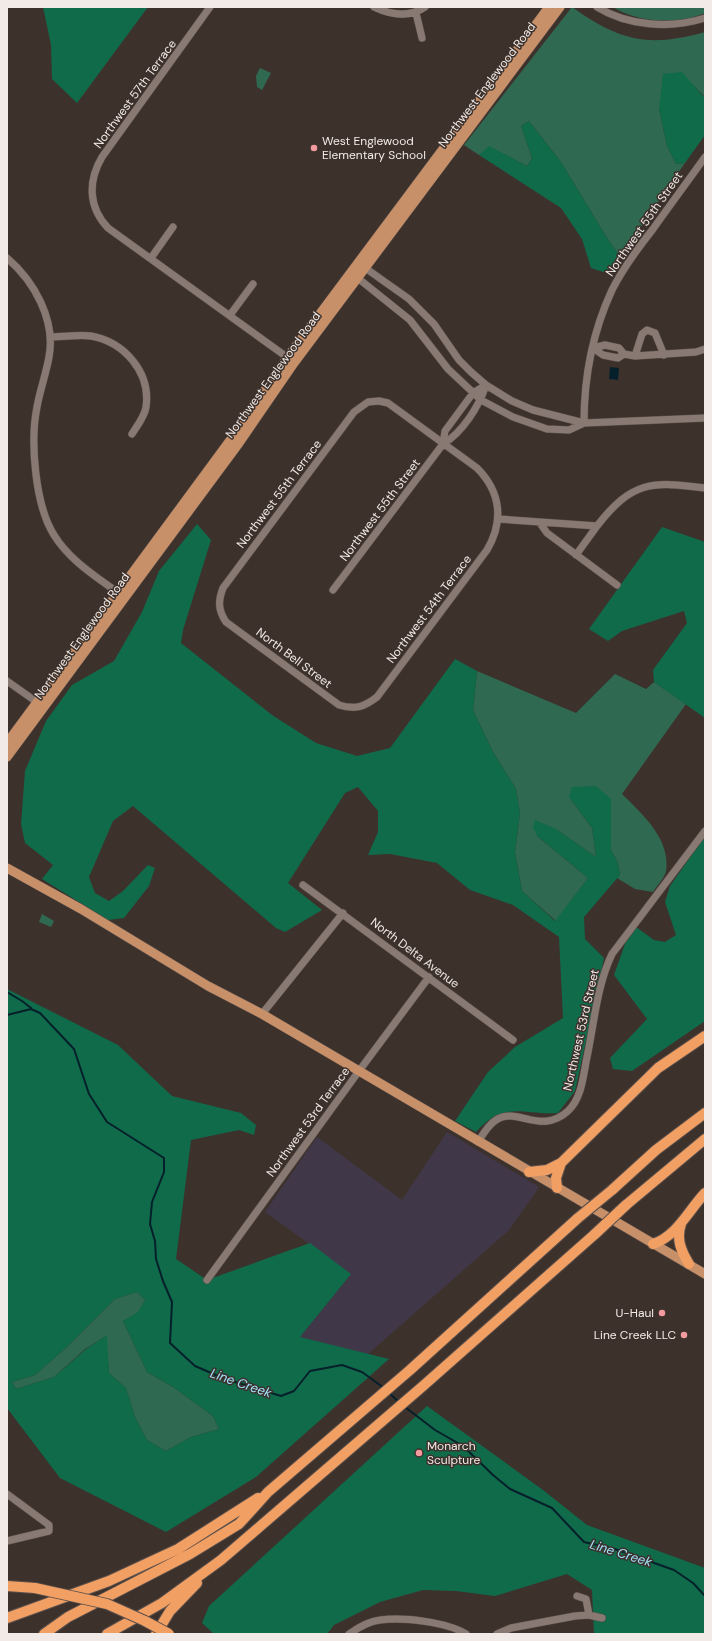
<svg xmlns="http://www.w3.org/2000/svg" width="712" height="1641" font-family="'DM Sans',sans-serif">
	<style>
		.industrial { fill: #403848 }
		.green { fill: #306951 }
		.forest { fill: #106b4b; fill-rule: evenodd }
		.water { fill: #05202a }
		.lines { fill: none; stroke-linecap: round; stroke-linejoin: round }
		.stream { stroke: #05202a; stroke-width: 2 }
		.minor-casing { stroke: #5a4f4b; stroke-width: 8 }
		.major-casing { stroke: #5a4f4b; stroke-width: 10 }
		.highway-casing { stroke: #5a4f4b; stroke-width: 12 }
		.minor { stroke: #887a73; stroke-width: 7 }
		.major { stroke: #c79069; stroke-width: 9 }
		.highway { stroke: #f19f62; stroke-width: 10 }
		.highway-bridge-casing { stroke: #5a4f4b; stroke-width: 12; stroke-linecap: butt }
		.highway-bridge { stroke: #f19f62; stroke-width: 10 }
		.poi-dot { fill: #f49b9f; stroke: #3d312c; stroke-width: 1.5 }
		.labels { text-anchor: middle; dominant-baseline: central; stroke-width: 3; stroke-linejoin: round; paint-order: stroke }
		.street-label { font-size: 12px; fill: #f2eae6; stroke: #3d312c }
		.poi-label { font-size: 12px; fill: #f2eae6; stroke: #3d312c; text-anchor: start }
		.water-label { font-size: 13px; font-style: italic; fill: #a1e3fd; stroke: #3d312c }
	</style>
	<rect width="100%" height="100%" fill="#3d312c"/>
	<path class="industrial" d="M447,1132l92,55 -6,9 -25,35 -140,123 -68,-17 51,-63 -86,-62 52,-75 85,63z"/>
	<path class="green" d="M572,7c48,34 76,41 133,25v63l-1,1 -11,-11 -34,24 8,37 9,18 9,-1 -65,94 -13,-19 -46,-76 -32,-41 -8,5 11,32 -5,8 -37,-19 -11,8 -15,-10z
		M613,7h92v6c-27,12 -67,10 -92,-6z
		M260,68l11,5 -9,17 -5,-3 -1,-11z
		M477,671l99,42 39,-39 31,15 8,-7 32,22 -64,90c20,20 49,45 44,77 -1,6 -9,15 -13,21l-18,-3 -18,-11 3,-3 -2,-12 -7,-13 -1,-20 -41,-33 23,31 4,29 -40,-28 -19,7 51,42 -32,43 -34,-30 -7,-39 5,-39 -4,-24 -23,-37 -20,-42z
		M42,914l12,7 -3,6 -12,-5z
		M137,1292l8,8 -7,13 -15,8 24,51 26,15 40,29 6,13 -28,8 -25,14 -19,-11 -12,-23 -9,-29 -17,-15 -3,-37 -21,13 -31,28 -38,12 -4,-7 23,-7 33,-29 47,-47z"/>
	<path class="forest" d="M43,7h105l-71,96 -25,-24 -1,-34z
		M682,72l21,24 2,-1v40l-20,28 -9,1 -9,-18 -8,-37 4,-35z
		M529,121l32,41 46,76 13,19 -11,17 -18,-6 -9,-29 -21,-31 -82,-53 10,-9 38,20 5,-8 -11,-32z
		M197,524l14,16 -28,90 -2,13 91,72 44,28 41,13 33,-8 65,-89 22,12 -4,39 20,42 23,37 4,24 -5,39 7,39 33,30 33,-43 -51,-42 -4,-9 2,-7 21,9 40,28 -4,-29 -23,-31 3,-10 24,-1 15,13v51l7,13 2,12 -36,42 1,22 19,19 -29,133 -17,22c-37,2 -52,-13 -82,19l-21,-11 33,-49 27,-25 48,-29 -4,-81 -46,-32 -43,-15 -33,-27 -47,-9 -22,1 10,-23v-21l-20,-24 -13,6 -57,90 34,27 -37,22 -9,-4 -143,-122 -20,15 -24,56 6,16 14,8 14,-10 25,-26 7,3 -6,18 -25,32 -16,2 -66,-41 11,-14 -28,-22 -4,-19 4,-53 21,-50 26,-36 42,-24 28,-49 17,-41z
		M662,527l43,15v176l-51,-36 -1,-12 34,-47 -3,-12 -62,20 -14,10 -19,-12z
		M705,836v185l-73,50 -19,-2 -3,-11 37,-39 -33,-44 12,-34 10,-14 18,13 11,2 11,-7 -11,-33 5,-16z
		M7,989l111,56 54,51 69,17 15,12 -2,10 -15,-5 -48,10 -15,119 31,21 103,-37 41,31 -51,63 89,22 -133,118 -90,55 -106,-54 -53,-70zM137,1292l8,8 -7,12 -15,9 24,51 26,15 40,29 6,13 -28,8 -25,14 -19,-11 -12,-23 -9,-29 -17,-15 -2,-38 -21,14 -32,28 -38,12 -4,-7 23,-7 33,-29 47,-47z
		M427,1406l116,84 44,35 118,43v66h-111l-2,-44 -25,-16 -72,22 -39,-5 -33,-1 -43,12 -46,23 -7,9h-113l-12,-11 7,-17z"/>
	<path class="water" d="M610,367l9,1 -1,12 -9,-1z"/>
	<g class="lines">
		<path class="stream" d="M7,992l15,9 9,7
			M7,1015l24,-6 9,4 34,36 15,45 18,28 57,36v14l-12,30 -2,22 5,17 1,18 7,22 9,21 -2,41 25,23 30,13 56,17 13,-5 16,-20 32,-6 20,7 22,16
			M388,1392l12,11
			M405,1407l30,23 28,16 30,29 17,14 42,19 32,34 31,7 59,21 19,13 12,13"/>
		<g class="minor-casing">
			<path id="minor" d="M210,7l-108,150c-14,24 -14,50 6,71l183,132
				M374,7c17,8 35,11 51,0
				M597,7c31,19 73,22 108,11
				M416,13l6,25
				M7,258c27,23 49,62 42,99 -3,17 -9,33 -12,50 -7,34 -2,98 17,128 16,26 43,42 67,60
				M151,258l22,-31
				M361,265l48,34 25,25 25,36 12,12 15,13 26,16 21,9 51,13 121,-5
				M354,275l56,45 38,49 33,31 32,17 34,12 22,1 15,-7
				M230,315l23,-31
				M50,337c12,0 30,-3 41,-1 33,6 60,36 55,71 -1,9 -9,19 -14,27
				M593,348l12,-3 14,3 5,6 11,2 61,-4 9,-3
				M593,348l10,7 15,3 6,-4
				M635,356l7,-22 5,-4 8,3 9,22
				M379,401l9,2 89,65c24,24 27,53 10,82l-110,147c-13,10 -22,13 -38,8l-113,-83c-8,-12 -8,-21 -3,-34l131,-176 14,-10z
				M584,423c0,-45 9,-92 28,-133 11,-22 26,-42 41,-61 17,-24 35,-48 52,-72
				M443,444l2,-13 28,-38 13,-8
				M499,519l98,7c35,-45 54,-45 108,-38
				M540,523l7,10 70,52
				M576,555l21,-29
				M333,590l110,-146c20,-12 36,-38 43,-59
				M7,681l34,24
				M303,885l210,155
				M262,1014l81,-101
				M478,1142c5,-8 10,-17 18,-22 22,-14 44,16 72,-9 14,-13 15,-35 19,-54 7,-33 10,-72 25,-103l93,-123
				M207,1280l152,-209 70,-94
				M7,1494l42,31v6l-42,10
				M577,1596l9,3 3,16
				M349,1634c10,-7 20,-13 31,-14 23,-3 67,2 86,14
				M497,1634l14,-6 64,-12 14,-1 13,3"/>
		</g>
		<g class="major-casing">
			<path id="major" d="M7,743l230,-312 50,-73 262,-351
				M7,757l232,-314 55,-80 266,-356
				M7,868l74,41 127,77 54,28 443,260"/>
		</g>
		<g class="highway-casing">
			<path id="highway" d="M529,1172l18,-2 14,-7
				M557,1188l-1,-10 5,-15 97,-95 47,-32
				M612,1190l44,-40 49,-37
				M626,1205l79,-66
				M681,1224c-5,15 0,27 8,40
				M653,1244c24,-8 35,-33 52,-51
				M7,1586l28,2
				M7,1618l102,-37 69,-32 80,-51
				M44,1634l24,-17 122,-63 49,-30 29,-32 142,-122 168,-152
				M107,1634l55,-31 59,-43 202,-174 172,-152
				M156,1634l14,-23 27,-28"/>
		</g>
		<use href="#minor" class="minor"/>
		<use href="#major" class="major"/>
		<use href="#highway" class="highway"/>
		<g class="highway-bridge-casing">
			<path id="highway-bridge" d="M578,1218l34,-28
				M595,1234l31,-29
				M35,1588l72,16 38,17 24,13"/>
		</g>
		<use href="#highway-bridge" class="highway-bridge"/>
	</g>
	<g class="poi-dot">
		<circle cx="314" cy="148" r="4"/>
		<circle cx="662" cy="1313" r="4"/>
		<circle cx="684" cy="1335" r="4"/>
		<circle cx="419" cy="1453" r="4"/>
	</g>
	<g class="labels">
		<g class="street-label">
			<text transform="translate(487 85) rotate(-53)">Northwest Englewood Road</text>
			<text transform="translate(135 94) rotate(-54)">Northwest 57th Terrace</text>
			<text transform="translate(644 224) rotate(-55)">Northwest 55th Street</text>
			<text transform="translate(273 375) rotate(-54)">Northwest Englewood Road</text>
			<text transform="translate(279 494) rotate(-53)">Northwest 55th Terrace</text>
			<text transform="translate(380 510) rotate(-53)">Northwest 55th Street</text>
			<text transform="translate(429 609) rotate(-53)">Northwest 54th Terrace</text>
			<text transform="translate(82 636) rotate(-54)">Northwest Englewood Road</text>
			<text transform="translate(294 658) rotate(37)">North Bell Street</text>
			<text transform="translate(415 953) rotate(37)">North Delta Avenue</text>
			<text transform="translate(581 1030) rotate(-77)">Northwest 53rd Street</text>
			<text transform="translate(308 1122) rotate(-54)">Northwest 53rd Terrace</text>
		</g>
		<g class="poi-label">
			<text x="322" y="141">West Englewood<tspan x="322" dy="14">Elementary School</tspan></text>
			<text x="654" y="1313" text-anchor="end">U-Haul</text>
			<text x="676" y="1335" text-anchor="end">Line Creek LLC</text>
			<text x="427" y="1446">Monarch<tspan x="427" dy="14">Sculpture</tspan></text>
		</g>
		<g class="water-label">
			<text transform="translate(241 1383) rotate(19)">Line Creek</text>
			<text transform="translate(621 1553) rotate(17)">Line Creek</text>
		</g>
	</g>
	<rect width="712" height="1641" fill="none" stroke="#f2eae6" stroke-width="16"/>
</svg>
